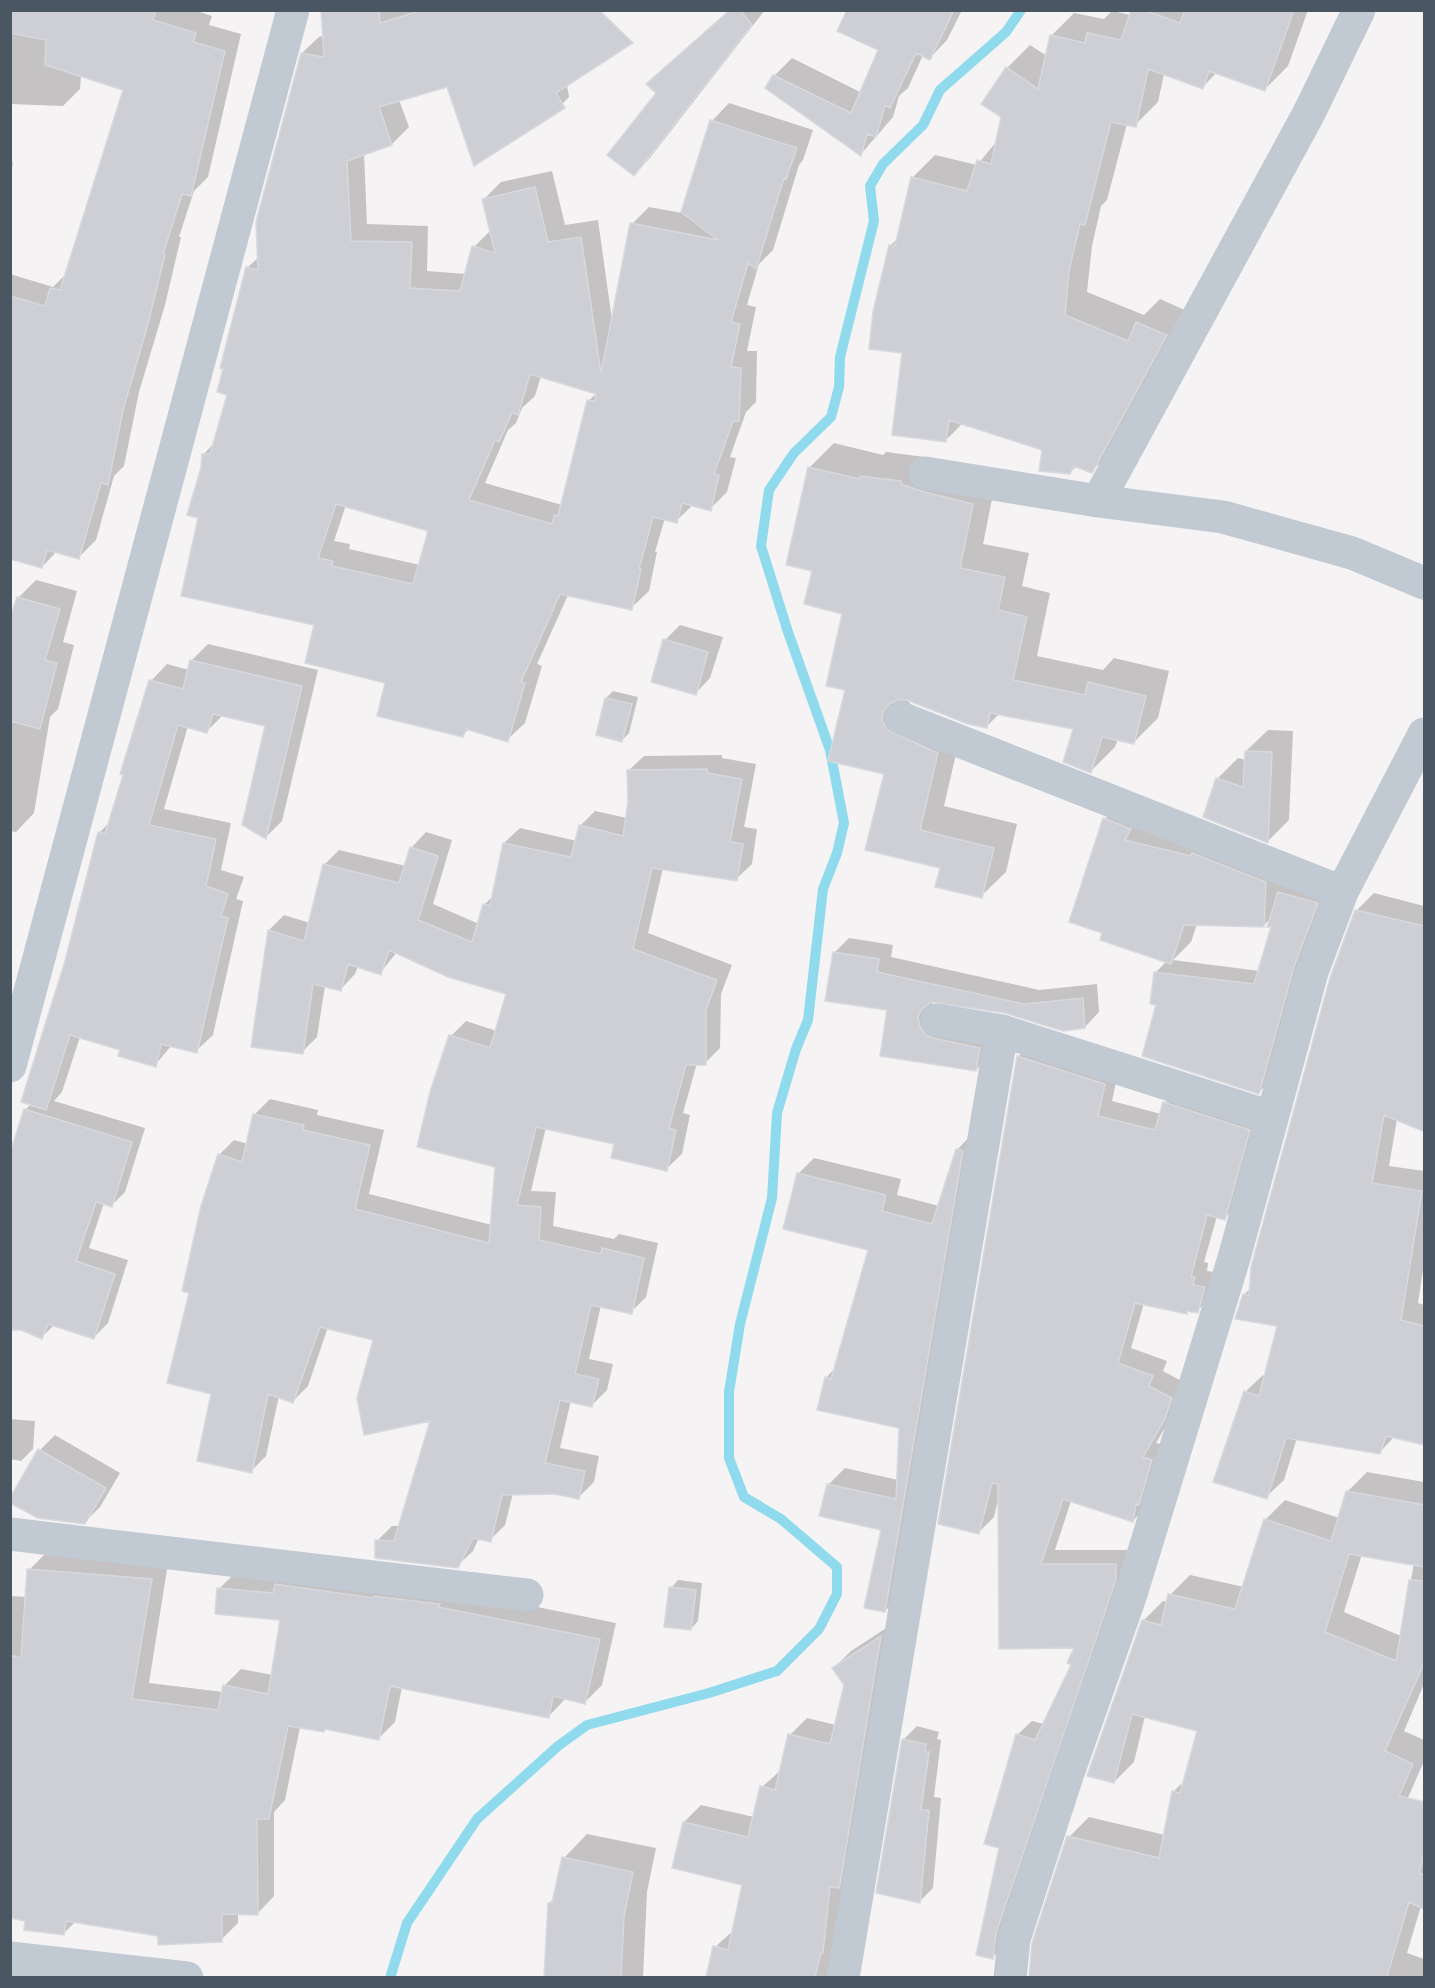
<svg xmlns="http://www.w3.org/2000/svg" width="1435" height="1988" font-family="'Noto Sans',sans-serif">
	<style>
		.shadow { fill: #0003; fill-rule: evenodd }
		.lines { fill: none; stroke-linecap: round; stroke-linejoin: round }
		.stream { stroke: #90daee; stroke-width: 10 }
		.building { fill: #cdcfd5; stroke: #d7d9de; stroke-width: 1.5; fill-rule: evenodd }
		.street { stroke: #c1cad2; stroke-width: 33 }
	</style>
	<rect width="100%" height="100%" fill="#f5f3f3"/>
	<path class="shadow" d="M10,10h184l18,6 -3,9 32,9 -33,143 -14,14 -15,46h2l-16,68 -26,87 -15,74 -10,10 -18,64 -17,17 -22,-6 -15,16 -32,-10v-283l43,13 14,-14 58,-184 -44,-14 -1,14 -17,17 -53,-2z
		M323,10h231l15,87 -18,18 -103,-29 -49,14 10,27 -17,17 -28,9 3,71 61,2 -1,45 39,3 8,-27 17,-17 -7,-31 17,-17 51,-11 13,54 33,-5 14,100 20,-96 17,-17 33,6 30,-92 17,-18 84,27 -10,30 -4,5 -26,85 -14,14 -12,41 9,2 -9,44h10l-1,51 -10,10 -16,45 6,1 -9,34 -17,17 -17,-4 -17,16 -11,-3 -10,34h2l-8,39 -18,17 -63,-13 -31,69 5,2 -17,57 -18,17 -38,-11 -6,6 -76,-54 -71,-57 -116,-107 3,-62 11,-12 15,-49 18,-126 12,-11 43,-204 18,-17 4,1zM541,376l56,17 -9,8 -26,104 -77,-22 23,-53 8,-7 6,-15 13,-12zM346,505l84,25 -10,35 -71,-16 1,-5 -16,-3z
		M730,10h35l-116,149 -15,15z
		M849,10h113l-15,30 -17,18 -7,-3 -15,33 -9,8 -6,21 -32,37 -87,-78 18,-18 70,35 18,-43z
		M1133,10h175l-20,56 -23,23 -48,-17 -15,16 -38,-14 -6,28 -23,23 -8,-1 -20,76 -6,6 -9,40 -5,46 57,23 16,-16 29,13 -75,137 -23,23 -14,-6 -8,7 -26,-24 -80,-26 -17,17 -43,-88 -12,-107 7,-7 14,-60 23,-23 42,10 20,-24 6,-24 4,-49 23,-23 17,11 4,-20 23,-23 30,6 8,-8 19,4z
		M10,162h3l-3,21z
		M834,443l49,12 3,-3 39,5 71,23 -13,64 46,9 -7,33 28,7 -13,63 66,14 11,-12 55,13 -11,47 -24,24 -16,-3 -3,8 -24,24 -16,-43 -75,-15 -14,14 -78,-28 3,7 51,22 -18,78 73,18 -11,48 -25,24 -39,-29 -57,-94 -38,-84 -3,-77 -30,-42 -5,-102z
		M36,580l41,11 -14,51 11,3 -16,64 -8,8 -16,96 -18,19 -6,-1v-208l8,-25z
		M680,625l43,12 -13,41 -15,16 -30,-54z
		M208,644l110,26 -36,151 -16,16 1,-112 -43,-11 -17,17 -19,-5 -24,83 67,14 -10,47 23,7 -8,22 7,2 -30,134 -17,16 -24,-6 -17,20 -33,-16 -42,-12 -18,55 -8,9 91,27 -20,64 -13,13 -8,-2 -15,45 39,12 -20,63 -14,14 -40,-12 -12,12 -28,-11 -4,7v-175l15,-48 6,-6 68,-271 12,-12 40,-140 16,-17 22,6 2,-9z
		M613,691l25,6 -9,36 -7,7 -16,-42z
		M1268,730l25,1 -4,89 -21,21 -51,-62 21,-21 8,2v-9z
		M722,755v3l34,6 -12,63 13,2 -5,35 -16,15 -73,-11 -15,65 84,32 -11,29 -1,54 -15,15h-8l-14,50 7,2 -8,39 -16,15 -50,-26 -70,-16 -15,64 25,1 -3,34 61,13 5,-5 39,9 -12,54 -15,15 -30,-7 -12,54 24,5 -6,26 -15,15 -21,-5 -11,48 39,8 -5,26 -16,16 -23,-5h-42l-8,32 -15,15 -11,-2 -6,13 -16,15 -80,-25 15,-15h8l32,-107 -57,-80 -47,-12 -20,59 -15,15 -14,-5 -13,60 -15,15 -38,-78 -22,-101 28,-137 15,-15 14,4 7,-30 15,-15 48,11 -1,5 67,15 -15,64 123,31 5,-59 -46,-130 15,-15 31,10 11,-38 -111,-41 -17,21 -22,-7 -3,8 -15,16 -15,-4 -8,51 -15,15 -33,-122 15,-15 26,8 14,-58 15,-15 67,16 5,-18 15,-16 26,8 -19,64 46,20 5,-19 10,-10 10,-52 16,-15 57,13 3,-15 15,-15 32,7 1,-47 16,-15z
		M1125,799l161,63 -1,25 8,-7 37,9 -58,190 -13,13 -101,-88 -3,-31 12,-12 -64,-29 2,-113zM1271,918l2,8 -13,45 -87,-11 18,-18 6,-18 67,1z
		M1374,893l50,13v218l-27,-5 -8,47 35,5v92l-6,40 6,2v138l-29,-7 -15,16 -83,-14 -13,42 -18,17 -21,-105 18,-17 3,1 12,-51 -34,-30 7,-8 105,-376z
		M849,938l44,7 -2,12 148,33 58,-6 2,28 -14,15 -79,-16 -74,-10 2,11 60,22 -4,21 -14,15 -94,-15 7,-46 -55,-56z
		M1033,1042l86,27 -7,32 49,13 4,-11 14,-15 84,27 -24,89 -14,14 -8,-2 -13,46 4,1 -1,8 12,2 -7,23 -15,15 -8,-1 -3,2 -42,-9 -13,45 36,13 -4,10 22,12 -6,20 -23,40 10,2 -19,61 -14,15 -62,-20 -16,49h75l-123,392 -14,15 8,-110 16,-112 15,-14 12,3 29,-59 4,-18 -78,-151 -5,21 -15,15 39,-475z
		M973,1133l-72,461 -16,17 -2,-82 -62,-14 8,-31 16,-16 53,12 3,-53 -75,-49 9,-10 35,-119 -72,-75 16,-16 87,21 -4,16 42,11 18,-56z
		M10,1419l25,2 -2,28 -12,12 -11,-2z
		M55,1435l65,38 -20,34 -15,15 -45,-72z
		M1367,1472l57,10v202l-20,47 20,9v21l-17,39 4,68 13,-14v54l-3,-2 -14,47 17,6v18l-400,1 5,-2 5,-33 35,-106 20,-20 76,18 8,-43 12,-12 14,-50 -54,-14 -11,46 -20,20 29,-161 20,-20 5,1 2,-7 20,-20 54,12 21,-67 20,-20 54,18 8,-26zM1362,1554l52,9 -13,73 -57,-24z
		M46,1553l122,10 -19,120 74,9 1,-6 17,-17 32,6 9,-57 -63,-29 17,-17 218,18 162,33 -14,62 -17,17 -19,-4 -18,19 -146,-30 -7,35 -17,17 -52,-11 -26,-1 -15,73 -11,12v84l-16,17h-20v10l-17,17 -62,-5 -83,-14 -12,12 -37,-13 -17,-166v-158l17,1 2,-27z
		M678,1580l24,3 -4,38 -7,8 -20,-41z
		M897,1621l-70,357h-120l8,-31 19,-17 10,-47 -60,-61 17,-17 53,12 8,-30 19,-17 9,-35 17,-17 29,7 9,-40 -11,-17 17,-17z
		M917,1726l22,6 -2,7 4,1 -7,57 7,1 -8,90 -13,13 -42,-9 26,-153z
		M587,1834l69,14 -9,44 -4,86h-97l3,-75 6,-5 9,-40z
		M28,1960l93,18h-111z"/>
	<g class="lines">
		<path class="stream" d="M390,1978l17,-55 70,-104 81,-73 29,-21 122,-32 68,-22 42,-42 18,-35v-27l-56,-48 -37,-22 -15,-39v-66l11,-68 32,-126 5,-85 19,-64 12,-29 15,-131 14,-36 7,-30 -14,-73 -42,-118 -27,-86 8,-56 25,-37 37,-36 8,-30 1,-30 34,-136 -4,-35 13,-22 40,-39 17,-35 66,-58 15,-22"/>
	</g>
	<path class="building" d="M10,10h146l-3,10 43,13 -3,9 32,9 -34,145 -9,-2 -19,60h2l-17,70 -25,86 -15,75 -7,-2 -22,76 -32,-9 -5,18 -32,-9v-263l35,10 5,-18 10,2 63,-200 -78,-25 1,-25 -36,-7z
		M321,10h58l1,13 43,-13h176l34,33 -77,50 9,15 -91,58 -27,-79 -68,20 13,38 -45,16 4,80 61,1 -2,46 50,3 12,-45 23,7 -13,-54 53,-12 13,55 33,-5 20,136 29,-150 88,17 -37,-28 29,-92 87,28 -11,31 -2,-1 -28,91 -8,-6 -17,59 9,2 -9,43 10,1 -2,53h-6l-19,53 5,1 -8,36 -29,-8 -5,20 -24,-6 -14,52h2l-9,41 -72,-16 -39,88 4,1 -17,59 -42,-13 -3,8 -86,-21 8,-33 -80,-20 9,-38 -133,-29 17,-78 -11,-3 14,-47 1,-14h8l17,-59 -10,-3 6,-23 -3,-1 26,-101 12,3 -2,-48 45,-169 23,4zM530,374l66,20 -1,7 -8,-1 -29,116 -4,-1 -2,9 -83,-24 26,-60 4,2 13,-29 6,2zM336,504l92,27 -15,53 -81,-18 1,-5 -15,-3z
		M730,10h10l12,15 -118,151 -27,-21 49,-62 -10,-9z
		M847,10h107l-24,50 -14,-7 -26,55 -5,-3 -9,32 -9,-3 -6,22 -96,-68 8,-13 78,38 27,-63 -41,-19z
		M1131,10h13l36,13 5,-13h109l-29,81 -56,-20 -6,18 -55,-20 -12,58 -25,-5 -26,103 -5,-1 -11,47 -4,44 63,26 8,-19 31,13 -75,138 -18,-7 -4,8 -31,-3 3,-21 -93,-30 -3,22 -54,-7 10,-82 -33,-4 4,-37 16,-67 6,1 16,-69 56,14 10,-31 14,4 10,-47 -20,-13 25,-37 32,22 12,-54 35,8 2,-10 34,7z
		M808,467l52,12v-3l41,5v3l20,7 52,13 -13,64 45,9 -7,33 29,7 -14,63 72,15 3,-13 58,14 -12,48 -32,-7 -11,36 -28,-11 10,-33 -83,-16 -3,15 -19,-4 -61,-24h-9l-9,4 -6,8 -1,8 5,10 51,23 -18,77 74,18 -12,50 -47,-11 5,-19 -75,-18 19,-76 -56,-13 17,-71 -19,-4 16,-72 -38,-10 8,-33 -26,-6z
		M17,597l43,12 -15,51 12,3 -17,66 -30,-8v-103z
		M663,639l45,13 -12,43 -45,-13z
		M190,660l112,26 -36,153 -24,-14 23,-99 -52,-12 -6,19 -29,-8 -29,100 67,14 -10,47 22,8 -7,22 7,2 -31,135 -36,-9 -5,23 -38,-11 2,-6 -50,-15 -24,75 -25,-8 44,-141 33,-129 7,2 18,-59 -3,-1 29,-94 34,9z
		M605,698l27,6 -10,38 -26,-7z
		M1245,751l27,1 -4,91 -65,-26 13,-39 27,9z
		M707,769v4l35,6 -12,63 13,2 -6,37 -85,-13 -19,81 84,31 -11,30v55h-20l-17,63 7,2 -9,41 -56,-13 3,-14 -78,-17 -19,78 24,2 -2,33 62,14 1,-6 42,10 -12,56 -41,-9 -16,69 24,5 -7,28 -32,-7 -15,63 40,8 -6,28 -25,-5 -52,1 -11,47 -18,-4 -15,30 -83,-10v-18l19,1 36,-120 -66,14 -7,-37 16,-58 -53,-13 -27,76 -25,-9 -16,79 -55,-12 14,-67 -44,-11 22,-90 -7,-2 19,-85 17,-52 24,8 11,-48 51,11 -1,5 67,15 -15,64 134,34 6,-76 -78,-20 13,-55 19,-57 41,13 16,-54 -58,-17 -59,-27 -8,25 -33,-11 -7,27 -28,-7 -10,70 -52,-7 17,-117 36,11 19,-77 76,19 11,-36 28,9 -20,64 54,22 11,-38 7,2 13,-63 68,14 8,-32 44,11 5,-35 -1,-31z
		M1103,818l28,11 -6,11 66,16 1,-3 74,29 -2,45 -80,-2 -13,39 -71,-24 2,-7 -33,-11z
		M1278,892l40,11 -24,64 -35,127 -117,-38 14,-51 -6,-1 4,-32 100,12 17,-57h-4z
		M1355,910l70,16v206l-41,-17 -12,68 50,8 -21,129 24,6v119l-39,-9 -6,18 -94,-16 -19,61 -54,-17 31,-91 15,5 18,-70 -42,-7 8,-25 6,1 2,-28 79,-289z
		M833,952l46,7 -2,13 147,32 59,-6 2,30 -22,3 -58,-18 -74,-11 -9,7 -4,8 2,10 6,8 7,3 47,10 -4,23 -96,-15 7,-46 -62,-9z
		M1017,1056l88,28 -7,32 57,14 8,-28 87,28 -25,90 -18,-5 -16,62h4l-2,8 12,2 -7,26 -11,-2v3l-52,-11 -17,60 35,13 -4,10 23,12 -7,21 -22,38 9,3 -13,45 -3,-1 -3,18 -70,-23 -22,65h75v16l-120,353 -3,26 -17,-4 23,-107 -15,-4 32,-110 19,6 36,-75 -4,-2 7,-15 -75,1 -1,-165 -6,-1 -13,51 -41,-10z
		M24,1109l108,33 -20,65 -16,-5 -20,59 39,13 -21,65 -46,-15 -6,15 -21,-9h-11v-177z
		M956,1149l7,2 -78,461 -21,-4 17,-78 -62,-14 8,-32 69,15 3,-71 -82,-18 8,-33 6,2 37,-129 -85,-21 14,-56 89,22 -4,16 50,13z
		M38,1449l68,39 -21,36 -47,-6 -28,-15v-5z
		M1346,1491l79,14v62l-76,-13 -24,78 71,29 13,-81 16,1v80l-40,90 28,13 -14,32 26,6v50l-6,21 6,2v35l-16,-8 -22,75h-358l3,-34 35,-107 92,22 13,-67 8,2 17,-62 -65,-17 -18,69 -27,-7 55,-156 19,5 7,-31 67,15 29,-90 67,22z
		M27,1569l125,10 -20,120 86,11 5,-25 45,9 12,-74 -65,-6 2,-26 56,5 2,-9 99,14v-2l66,8 -2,3 162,32 -15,65 -32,-8 -4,22 -159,-32 -11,54 -54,-11 -1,3 -36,-6 -19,93h-12l1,96 -36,-1v28l-64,3v-9l-92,-15 -2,14 -40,-5 1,-9 -15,-3v-263l11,3z
		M669,1587l27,3 -5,40 -27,-3z
		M881,1636l-41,249 -1,3 -9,-1 -7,66h-2l-6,24h-109l7,-31 15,4 14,-65 -70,-17 11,-46 65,15 12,-51 15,4 13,-56 42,10 14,-59 -12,-17z
		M902,1739l24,5 -1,8h4l-8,58h8l-9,93 -44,-10z
		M562,1857l71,15 -9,45 -3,60h-77l4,-74h4z"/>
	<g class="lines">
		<path class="street" d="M925,473l173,28 125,16 129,36 72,30
			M1098,501l211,-388 50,-103
			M901,718l441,174
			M937,1020l65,11 269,86
			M10,1066l283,-1056
			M10,1534l517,61
			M10,1958l177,20
			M843,1978l159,-947
			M1010,1978l4,-39 53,-163 64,-182 103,-336 78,-286 30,-80 82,-158"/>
	</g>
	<rect width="1435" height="1988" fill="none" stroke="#4a5661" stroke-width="24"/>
</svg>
